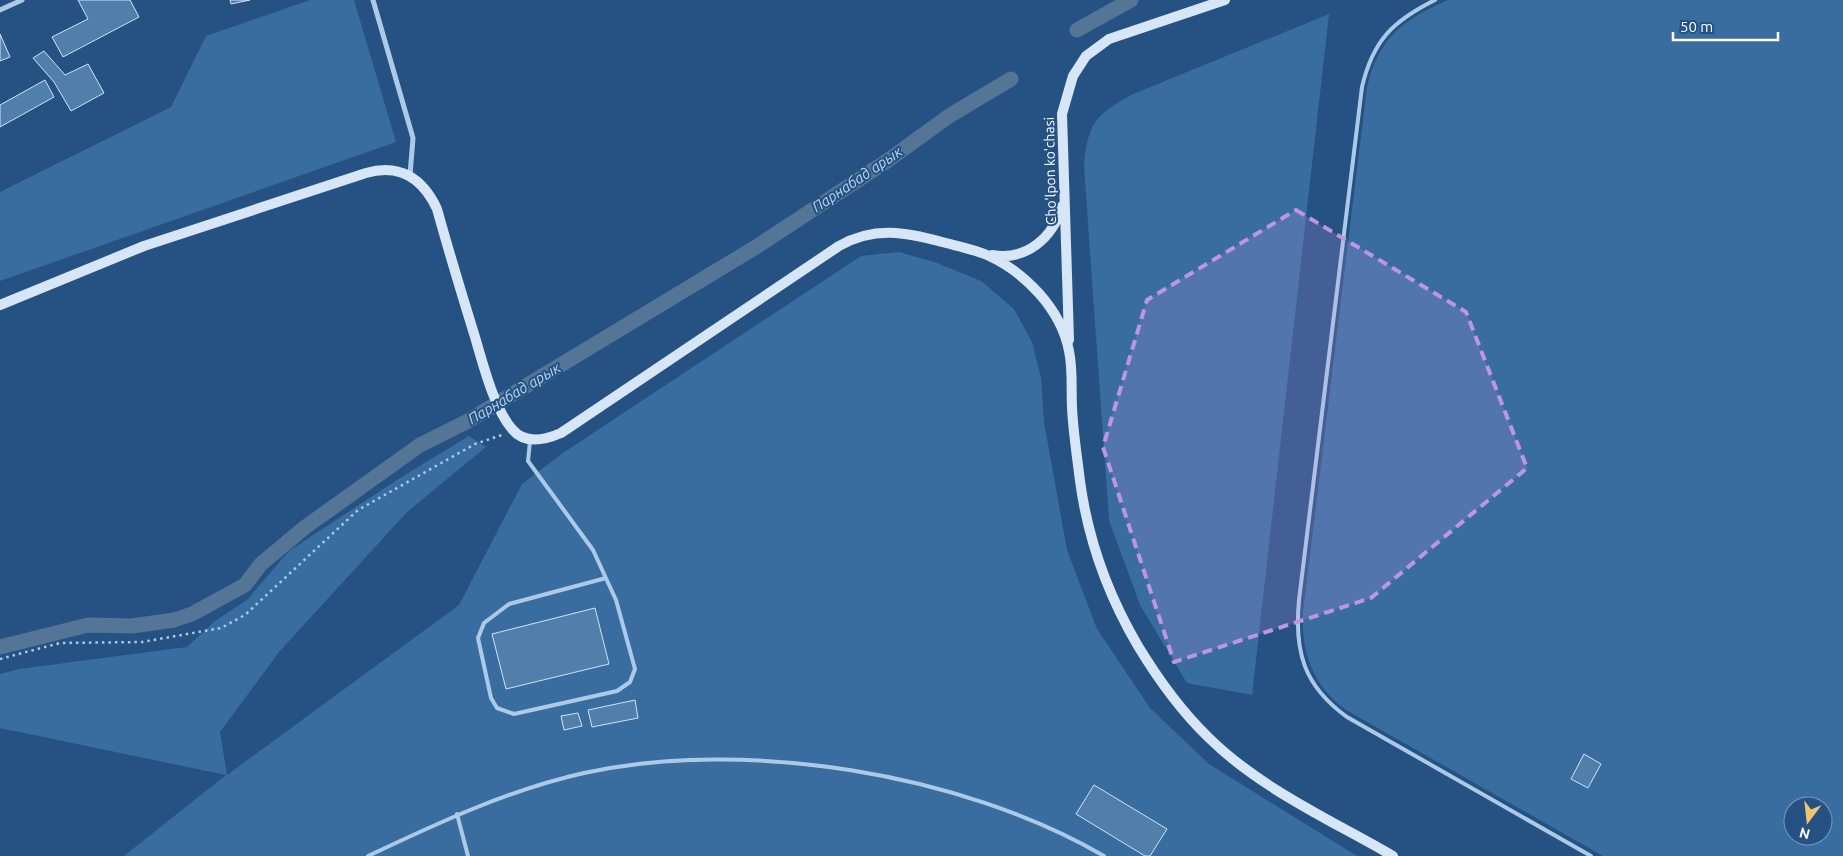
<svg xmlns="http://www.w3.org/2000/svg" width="1843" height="856" font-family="Ubuntu,sans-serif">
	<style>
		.green { fill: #396da0; fill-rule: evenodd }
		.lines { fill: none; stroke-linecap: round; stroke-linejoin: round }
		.canal { stroke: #557597; stroke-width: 15 }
		.building { fill: #517fac; stroke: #d0e3f6 }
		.path { stroke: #accae7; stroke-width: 2.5; stroke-dasharray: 2.5 4; stroke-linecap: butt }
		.lane { stroke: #accae7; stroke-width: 4 }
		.street { stroke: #accae7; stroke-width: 5 }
		.secondary { stroke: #d6e6f6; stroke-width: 10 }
		.marked { fill: #bd96df; fill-opacity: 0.2; stroke: #bd96df; stroke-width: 4; stroke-dasharray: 10 6; stroke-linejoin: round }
		.labels { text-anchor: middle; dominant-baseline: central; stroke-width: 4; stroke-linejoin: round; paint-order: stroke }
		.street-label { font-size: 14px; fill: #fff; stroke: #255282 }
		.water-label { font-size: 15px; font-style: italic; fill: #b8d4ef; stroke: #255282 }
	</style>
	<rect width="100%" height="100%" fill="#255282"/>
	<path class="green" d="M310,0h44l42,142 -396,139v-89l171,-85 35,-71z
		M1448,0h395v856h-240l-257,-146c-33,-24 -45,-57 -43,-98l64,-525c12,-50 36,-67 81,-87zM1793,806h30v30h-30z
		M1329,14l-77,681 -65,-12 -47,-78 -31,-85 -25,-354c4,-42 10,-50 47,-71z
		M899,252l38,11 44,18 33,28 18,33 9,36 3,44 23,128 30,79 53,79 59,56 148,92h-1233l102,-81 -226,-47v-54l19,-5 168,-22 28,-26 32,-21 42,-49 111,-73 69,-42 17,11 -79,65 -128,140 -59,80 7,43 232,-170 63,-121 41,-31 298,-197z"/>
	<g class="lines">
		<path class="canal" d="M1077,30l54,-30
			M0,647l88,-22 44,1 42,-6 18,-6 53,-29 16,-21 43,-36 116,-83 48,-24 288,-174 131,-86 62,-45 62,-37"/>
	</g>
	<path class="building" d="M78,0h52l9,17 -76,40 -11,-20 36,-18z
		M230,0h20l-19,4z
		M0,34l10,23 -10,4z
		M44,51l21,24 23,-11 16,29 -33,18 -17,-29 -21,-24z
		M45,80l9,17 -54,30v-22z
		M595,608l14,56 -103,25 -14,-55z
		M635,700l3,18 -46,9 -4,-17z
		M578,713l4,13 -18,4 -3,-14z
		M1584,754l17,10 -13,24 -17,-9z
		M1094,785l73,44 -17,27h-5l-69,-42z"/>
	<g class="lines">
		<path class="path" d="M0,659l60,-16 82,-1 79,-14 24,-13 113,-105 117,-66 27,-9"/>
		<path class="lane" d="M1435,0c-42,21 -62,40 -73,87l-63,513c-5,52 5,86 48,117l244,139
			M530,441l-2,20 65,89 23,50 19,69 -5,13 -13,9 -103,23 -17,-6 -6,-10 -13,-60 6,-15 25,-19 97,-26
			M457,814l11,42
			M368,856c70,-33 140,-66 216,-83 161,-35 378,0 520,83"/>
		<path class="street" d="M373,0l40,138 -3,37
			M0,10l22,-10"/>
		<path class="secondary" d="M992,255c34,6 61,-17 70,-49
			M0,305l144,-59 222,-73c34,-10 57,6 71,36 12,43 25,86 38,128 8,27 19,71 37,92 13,16 33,11 49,4l278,-187c35,-20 67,-14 103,-4 15,4 31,7 45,13 38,17 74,54 82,96 4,18 2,38 3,56 1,24 5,49 8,74 8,59 28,114 58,165 20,33 44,66 71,92 52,51 122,82 184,118
			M1069,340l-7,-226 11,-38 13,-20 23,-17 116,-39"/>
	</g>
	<path class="marked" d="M1296,210l170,102 61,156 -156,130 -197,64 -71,-215 44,-147z"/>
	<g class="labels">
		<g class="street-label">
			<text transform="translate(1050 171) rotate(-91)">Cho'lpon ko'chasi</text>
		</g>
		<g class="water-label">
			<text transform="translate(857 179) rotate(-34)">Парнабад арык</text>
			<text transform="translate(514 393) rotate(-31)">Парнабад арык</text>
		</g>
	</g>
	<g transform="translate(1808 821) rotate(195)"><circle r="24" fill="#255282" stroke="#7c97b4"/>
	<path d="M0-4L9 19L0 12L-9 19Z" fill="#f1c570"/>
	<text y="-8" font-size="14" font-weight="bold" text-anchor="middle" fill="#ffffff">N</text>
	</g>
	<path d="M1673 32v8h105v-8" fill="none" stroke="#ffffff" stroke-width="2.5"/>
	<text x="1680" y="32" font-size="15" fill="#ffffff" stroke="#255282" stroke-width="4" paint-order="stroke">50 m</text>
</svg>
